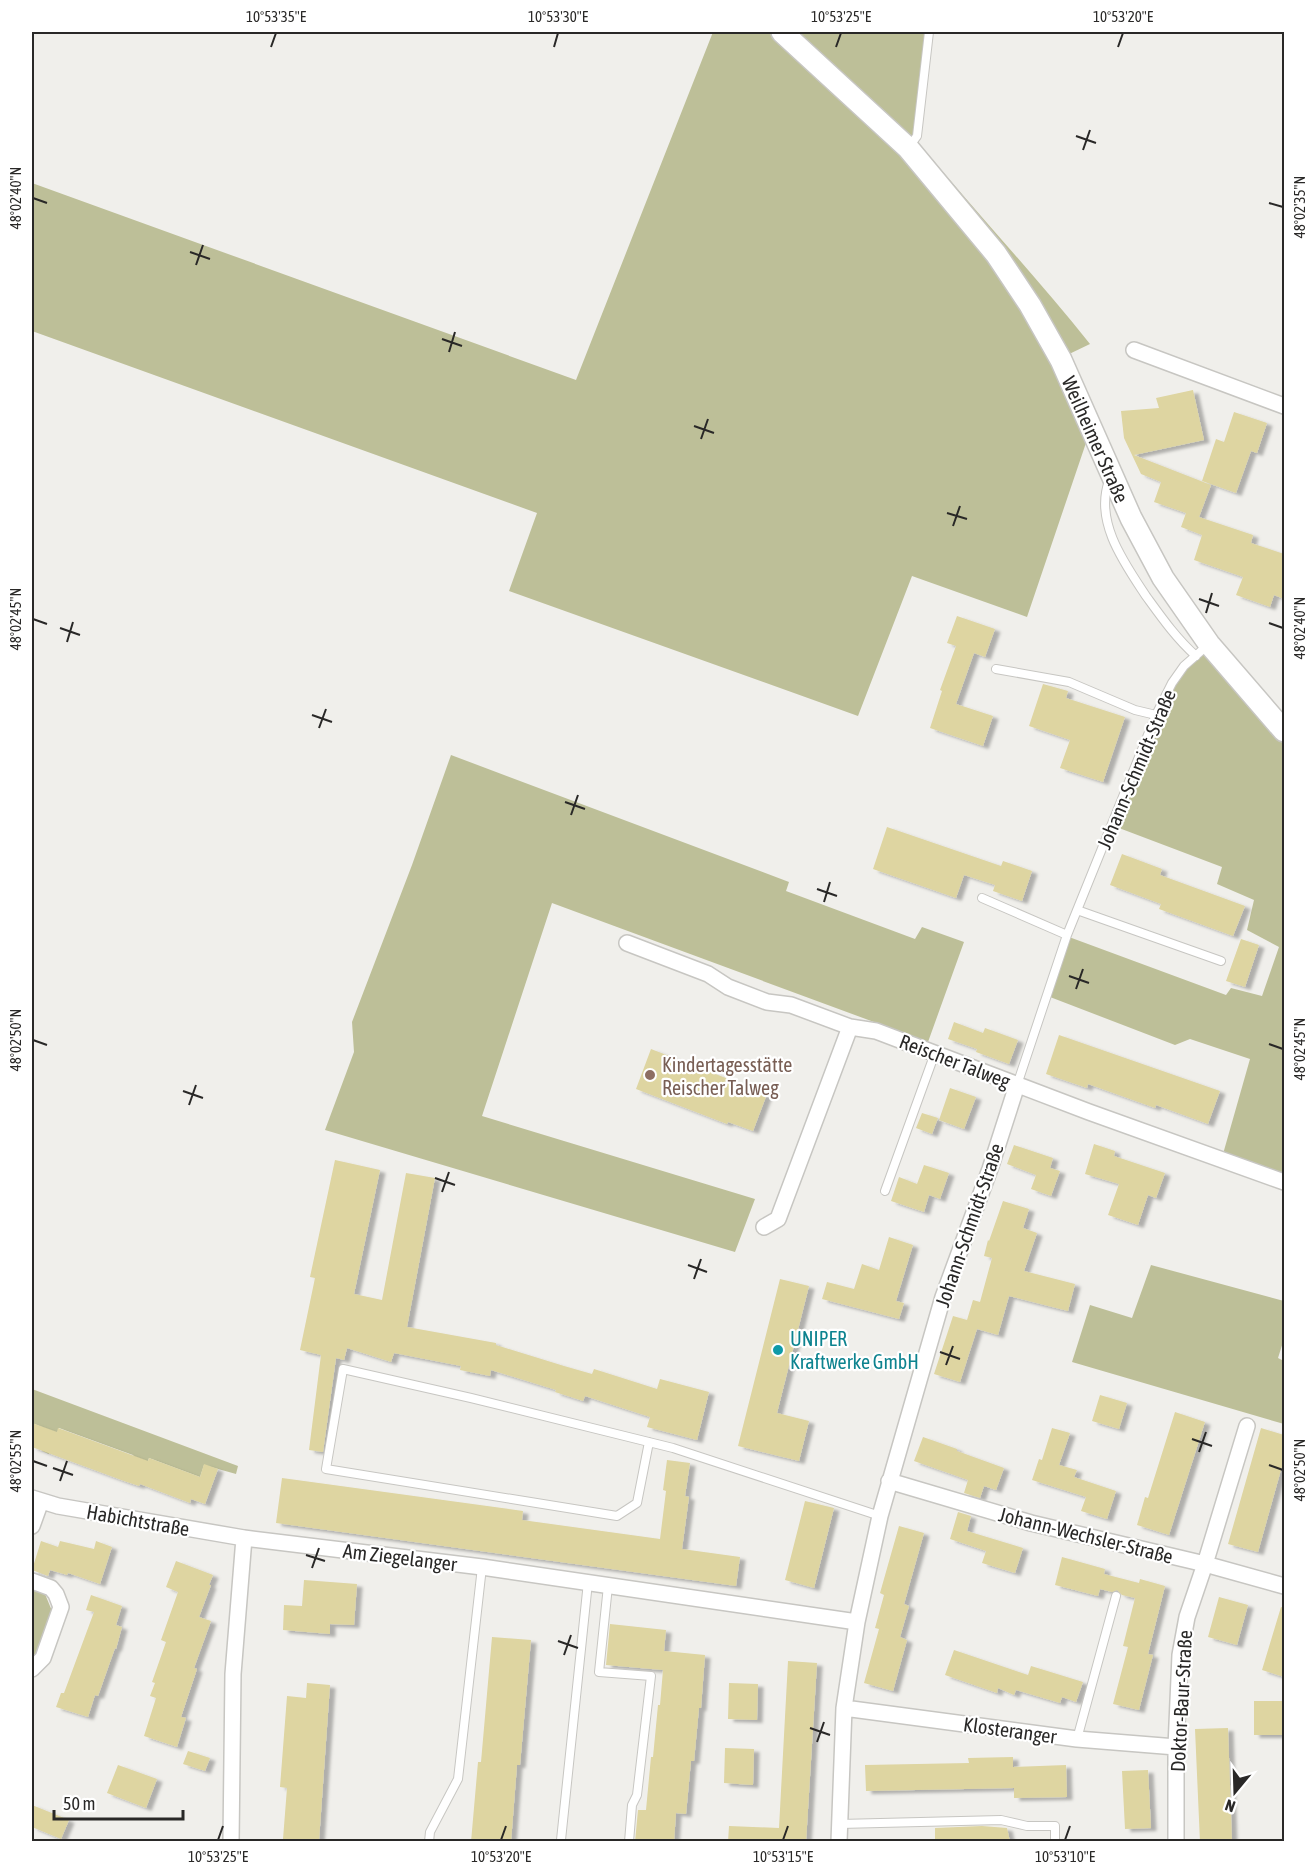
<svg xmlns="http://www.w3.org/2000/svg" width="1316" height="1873" font-family="'Asap Condensed',sans-serif">
	<style>
		.green { fill: #bdbf98 }
		.building { fill: #ded5a1; filter: url(#shadow) }
		.lines { fill: none; stroke-linecap: round; stroke-linejoin: round }
		.lane-casing { stroke: #c7c6c2; stroke-width: 10 }
		.street-casing { stroke: #c7c6c2; stroke-width: 18 }
		.secondary-casing { stroke: #c7c6c2; stroke-width: 24 }
		.lane { stroke: #fff; stroke-width: 8 }
		.street { stroke: #fff; stroke-width: 15 }
		.secondary { stroke: #fff; stroke-width: 21 }
		.ticks { fill: none; stroke: #292827; stroke-width: 2 }
		.education-dot { fill: #8d6e63; stroke: #fff; stroke-width: 2 }
		.culture-dot { fill: #0f9aa8; stroke: #fff; stroke-width: 2 }
		.labels { text-anchor: middle; dominant-baseline: central; stroke-width: 4.5; stroke-linejoin: round; paint-order: stroke }
		.street-label { font-size: 20px; fill: #292827; stroke: #fff }
		.education-label { font-size: 20px; fill: #785e54; stroke: #fff; text-anchor: start }
		.culture-label { font-size: 20px; fill: #0d838f; stroke: #fff; text-anchor: start }
		.neatline { fill: none; stroke: #292827; stroke-width: 2 }
		.ticks-label { font-size: 15px; text-anchor: middle; fill: #292827 }
	</style>
	<defs>
		<filter id="shadow"><feDropShadow dx="5.5" dy="3" stdDeviation="1.5" flood-color="#0004"/></filter>
	</defs>
	<rect width="100%" height="100%" fill="#f0efeb"/>
	<path class="green" d="M713,32h58l135,125 122,154 60,126 -61,180 -115,-41 -54,140 -349,-125 28,-78 -505,-182v-148l544,197z
		M792,32h133l-8,104 -7,7z
		M916,140c57,69 118,134 174,204l-25,12 -152,-207z
		M1205,650l79,91v435l-61,-22 27,-95 -60,-20 -15,6 -125,-48 19,-60 157,58 5,-7 31,8 17,-49 -32,-17 7,-30 -37,-16 5,-17 -103,-39 45,-133 26,-37z
		M451,755l338,127 -3,9 129,48 7,-12 42,15 -36,100 -376,-139 -70,213 273,83 -20,53 -410,-122 29,-78 -2,-30 60,-157z
		M1151,1265l133,36v38l-6,19 6,3v63l-212,-62 18,-57 42,13z
		M32,1389l206,77 -2,8 -32,-9 -4,12 -51,-19 -5,15 -11,-18 -74,-27 -10,26 -7,-3 6,-17 -6,-7 -10,-4z
		M32,1589l13,5 7,17 -16,45 -4,2z"/>
	<path class="building" d="M1193,390l11,50 -70,15 77,30 -12,32 54,18 -2,8 33,11v45l-10,-4 -4,12 -34,-12 7,-18 -49,-17 8,-25 -21,-8 5,-14 -32,-11 7,-20 -20,-8 -17,-36 -3,-27 38,-3 -3,-10z
		M1234,412l33,11 -10,30 -6,-2 -15,42 -34,-12 14,-42 8,3z
		M957,616l38,13 -10,28 -11,-4 -18,51 37,12 -10,30 -53,-18 12,-37 -2,-1 16,-44 -9,-3z
		M1043,684l25,7 -2,7 59,19 -22,65 -43,-14 10,-28 -41,-14z
		M887,827l114,39 2,-5 29,10 -10,30 -29,-10 2,-6 -31,-10 -8,23 -83,-29z
		M1122,854l40,15 -2,6 85,31 -12,30 -74,-27 2,-5 -51,-19z
		M1241,939l18,6 -14,42 -19,-6z
		M954,1022l29,11 2,-5 33,12 -9,24 -33,-12 1,-3 -29,-10z
		M1059,1035l161,56 -12,33 -52,-19 -1,3 -67,-24 -1,4 -41,-14z
		M651,1049l116,45 -14,37 -25,-9 -1,2 -91,-35z
		M950,1088l26,9 -12,32 -25,-9z
		M922,1113l16,5 -6,16 -16,-6z
		M1094,1144l21,7 -1,5 51,17 -9,25 -8,-3 -10,30 -30,-10 11,-31 -34,-10z
		M1014,1145l39,13 -3,10 10,3 -9,25 -20,-7 5,-14 -29,-11z
		M335,1160l45,10 -26,124 28,6 24,-127 29,5 -28,149 89,16v2l68,21 28,8 2,-5 63,20 3,-10 49,13 -12,48 -50,-13 3,-10 -65,-21 -2,5 -28,-9 1,-2 -65,-20 -1,6 -30,-6 1,-4 -67,-13 -3,9 -44,-14 -3,12 -8,-2 -13,94 -14,-2 12,-95 -21,-5 15,-72 -5,-1z
		M924,1165l25,8 -9,26 -11,-4 -5,17 -33,-11 8,-24 18,7z
		M1003,1201l26,8 -6,19 14,5 -13,38 51,13 -7,27 -59,-15 -11,39 -21,-6 -17,53 -26,-8 19,-58 14,4 6,-20 7,2 12,-44 -8,-2 4,-16 1,1z
		M889,1237l24,8 -17,56 8,2 -5,16 -77,-20 5,-17 27,7 8,-25 17,6z
		M780,1279l29,7 -32,127 32,8 -10,40 -61,-15z
		M1100,1395l27,8 -8,26 -27,-8z
		M1175,1412l30,10 -36,113 -32,-10 8,-28 3,1z
		M32,1423l25,9 1,-4 90,33 1,-3 51,19 4,-13 14,5 -13,35 -14,-5 -1,4 -50,-19 -1,2 -15,-5 -92,-34z
		M1052,1428l18,5 -11,32 18,5 -3,7 42,14 -9,28 -26,-8 5,-14 -54,-17 7,-21 3,1z
		M1261,1428l23,7v24l-26,93 -30,-8z
		M923,1437l34,12v2l47,17 -8,22 -12,-4 -4,12 -16,-5 4,-13 -54,-19z
		M667,1460l23,3 -5,33 4,1 -7,52 58,8 -4,29 -460,-63 6,-45 241,33 -1,9 138,19 6,-48 -3,-1z
		M805,1501l29,7 -20,80 -29,-8z
		M958,1512l13,4 -4,15 56,17 -8,25 -33,-10 4,-12 -36,-12z
		M899,1526l25,7 -20,71 5,2 -9,31 7,3 -14,51 -29,-8 15,-54 -4,-1 9,-33 -4,-2z
		M41,1541l17,6 2,-6 34,8 2,-8 16,6 -12,37 -32,-11 -1,2 -17,-5 -2,6 -16,-6z
		M1062,1557l43,12 -1,5 35,9 1,-4 25,7 -17,68 5,1 -14,55 -26,-6 15,-57 -5,-1 12,-48 -13,-3 -5,-5 -5,2 -12,-3 -2,7 -43,-11z
		M176,1561l37,14 -4,10h2l-12,32 12,4 -17,47 3,1 -16,48 5,1 -9,29 -33,-11 12,-38 -6,-2 5,-13 -3,-1 14,-40 -5,-2 17,-48 -12,-5z
		M304,1580l53,4 -3,41 -24,-1v10l-47,-4 1,-25 18,1z
		M91,1595l31,11 -6,19 6,2 -6,22 -1,-1 -17,48 -3,-1 -7,22 -32,-10 5,-14h3l30,-81 -8,-2z
		M1219,1597l29,8 -11,40 -29,-8z
		M1281,1607l3,1v69l-22,-7z
		M610,1624l56,6 -2,21 41,4 -4,53h-2l-5,53h-3l-5,53 -10,-1 -2,29h-39l3,-32h8l5,-53h2l5,-52h2l3,-35 -57,-5z
		M492,1637l39,3 -11,125h-3l-6,77h-40l7,-80h3z
		M954,1650l74,25 3,-9 52,16 -7,20 -14,-5 -2,6 -44,-13 -2,5 -16,-7 -1,5 -52,-18z
		M788,1661l29,2 -11,179h-78l1,-16 50,2z
		M307,1683l23,2 -11,156 -36,-2 4,-51 -7,-1 7,-91 19,2z
		M729,1683l29,1 -1,36 -29,-1z
		M1254,1701h30v34h-30z
		M1228,1728l4,114h-32l-5,-113z
		M725,1748l29,1 -1,36 -29,-2z
		M188,1751l22,7 -5,13 -22,-7z
		M1013,1757v10l53,-2 1,32 -53,1v-10l-148,3 -1,-26 104,-2 -1,-5z
		M118,1765l39,14 -11,29 -39,-15z
		M1148,1770l3,58 -26,1 -3,-58z
		M32,1805l37,15 -8,19 -29,-12z
		M982,1826l25,2 3,14h-75v-14z"/>
	<g class="lines">
		<g class="lane-casing">
			<path id="lane" d="M909,147l8,-11 12,-104
				M1109,481c-15,41 16,83 37,115 16,22 30,42 50,60
				M996,669l73,13 66,28 21,5
				M982,898l85,37
				M1077,910l144,51
				M1017,1085l50,-150 89,-220 16,-32 12,-17 25,-22
				M885,1191l50,-138
				M649,1442l-12,61 -20,13 -291,-47 17,-100 128,29 202,50 207,68
				M608,1586l-9,86 52,4 -14,119 -5,10 -3,37
				M1077,1739l39,-143
				M840,1824l161,-4 26,6h28v16
				M561,1840l27,-258
				M429,1842l1,-10 28,-53 24,-212"/>
		</g>
		<g class="street-casing">
			<path id="street" d="M1134,350l150,56
				M627,943l81,31 20,13 39,15 24,3 59,22 26,4 213,81 195,70
				M764,1227l14,-8 72,-192
				M889,1481l142,42 174,41 79,22
				M32,1498l26,8 186,32
				M32,1526l9,-25
				M32,1581l19,7 5,6 5,13 -18,51 -11,11
				M844,1708l233,31 99,8
				M231,1842l2,-168 11,-136 238,29 375,55
				M839,1842l5,-134 13,-86 23,-106 63,-219 47,-128 27,-84
				M1176,1842v-95l4,-92 7,-38 18,-53 42,-138"/>
		</g>
		<g class="secondary-casing">
			<g id="secondary">
				<path id="s1" d="M782,32l126,116 88,106 34,51 31,55 70,158 32,60 46,66 75,87"/>
			</g>
		</g>
		<use href="#lane" class="lane"/>
		<use href="#street" class="street"/>
		<use href="#secondary" class="secondary"/>
	</g>
	<path class="ticks" d="M271,47l5,-14M554,47l4,-14M836,47l5,-14M1118,47l5,-14M1076,136l20,7M1083,150l7,-20M33,198l14,5M1269,203l14,4M190,252l20,7M196,265l7,-20M442,339l20,7M449,352l6,-20M694,426l20,7M701,439l7,-20M947,513l20,6M953,526l7,-20M1199,599l20,7M1206,613l6,-20M33,619l14,5M1269,623l14,5M60,628l20,7M67,642l6,-20M312,715l20,7M319,728l7,-19M565,802l20,7M571,815l7,-20M817,889l20,7M824,902l6,-20M1069,976l20,7M1076,989l7,-20M33,1040l14,5M1269,1044l14,5M183,1091l20,7M189,1105l7,-20M435,1178l20,7M442,1192l7,-20M688,1265l19,7M694,1279l7,-20M940,1352l20,7M946,1365l7,-19M1192,1439l20,7M1199,1452l7,-20M33,1461l14,5M1269,1465l14,5M53,1468l20,7M60,1481l7,-20M306,1555l19,6M312,1568l7,-20M558,1641l20,7M564,1655l7,-20M810,1728l20,7M817,1742l7,-20M218,1840l5,-14M501,1840l5,-14M783,1840l5,-14M1065,1840l5,-14"/>
	<circle class="education-dot" cx="650" cy="1075" r="6"/>
	<circle class="culture-dot" cx="778" cy="1350" r="6"/>
	<g class="labels">
		<g class="street-label">
			<text stroke="none"><textPath href="#s1" startOffset="520">Weilheimer Straße</textPath></text>
			<text transform="translate(1136 769) rotate(-67)">Johann-Schmidt-Straße</text>
			<text transform="translate(955 1061) rotate(21)">Reischer Talweg</text>
			<text transform="translate(969 1225) rotate(-71)">Johann-Schmidt-Straße</text>
			<text transform="translate(138 1520) rotate(10)">Habichtstraße</text>
			<text transform="translate(1086 1535) rotate(14)">Johann-Wechsler-Straße</text>
			<text transform="translate(400 1557) rotate(7)">Am Ziegelanger</text>
			<text transform="translate(1181 1701) rotate(-87)">Doktor-Baur-Straße</text>
			<text transform="translate(1010 1730) rotate(8)">Klosteranger</text>
		</g>
		<g class="education-label">
			<text x="662" y="1064">Kindertagesstätte<tspan x="662" dy="23">Reischer Talweg</tspan></text>
		</g>
		<g class="culture-label">
			<text x="790" y="1338">UNIPER<tspan x="790" dy="23">Kraftwerke GmbH</tspan></text>
		</g>
	</g>
	<rect width="1316" height="1873" fill="none" stroke="#ffffff" stroke-width="66"/>
	<g transform="translate(1235 1792) rotate(199)" stroke="#ffffff" stroke-width="4.5" paint-order="stroke">
	<path d="M0-4.5L10 22L0 15L-10 22Z" fill="#292827"/>
	<text y="-9" font-size="16" font-weight="bold" text-anchor="middle" fill="#292827">N</text>
	</g>
	<path d="M54 1810v9h129v-9" fill="none" stroke="#292827" stroke-width="3"/>
	<text x="63" y="1810" font-size="18" fill="#292827" stroke="#ffffff" stroke-width="4.5" paint-order="stroke">50 m</text>
	<rect x="33" y="33" width="1250" height="1807" class="neatline"/>
	<g class="ticks-label">
		<text x="276" y="22">10°53'35"E</text>
		<text x="558" y="22">10°53'30"E</text>
		<text x="841" y="22">10°53'25"E</text>
		<text x="1123" y="22">10°53'20"E</text>
		<text transform="translate(16 198) rotate(-90)" y="5">48°02'40"N</text>
		<text transform="translate(1300 207) rotate(-90)" y="5">48°02'35"N</text>
		<text transform="translate(16 619) rotate(-90)" y="5">48°02'45"N</text>
		<text transform="translate(1300 628) rotate(-90)" y="5">48°02'40"N</text>
		<text transform="translate(16 1040) rotate(-90)" y="5">48°02'50"N</text>
		<text transform="translate(1300 1049) rotate(-90)" y="5">48°02'45"N</text>
		<text transform="translate(16 1461) rotate(-90)" y="5">48°02'55"N</text>
		<text transform="translate(1300 1470) rotate(-90)" y="5">48°02'50"N</text>
		<text x="218" y="1862">10°53'25"E</text>
		<text x="501" y="1862">10°53'20"E</text>
		<text x="783" y="1862">10°53'15"E</text>
		<text x="1065" y="1862">10°53'10"E</text>
	</g>
</svg>
